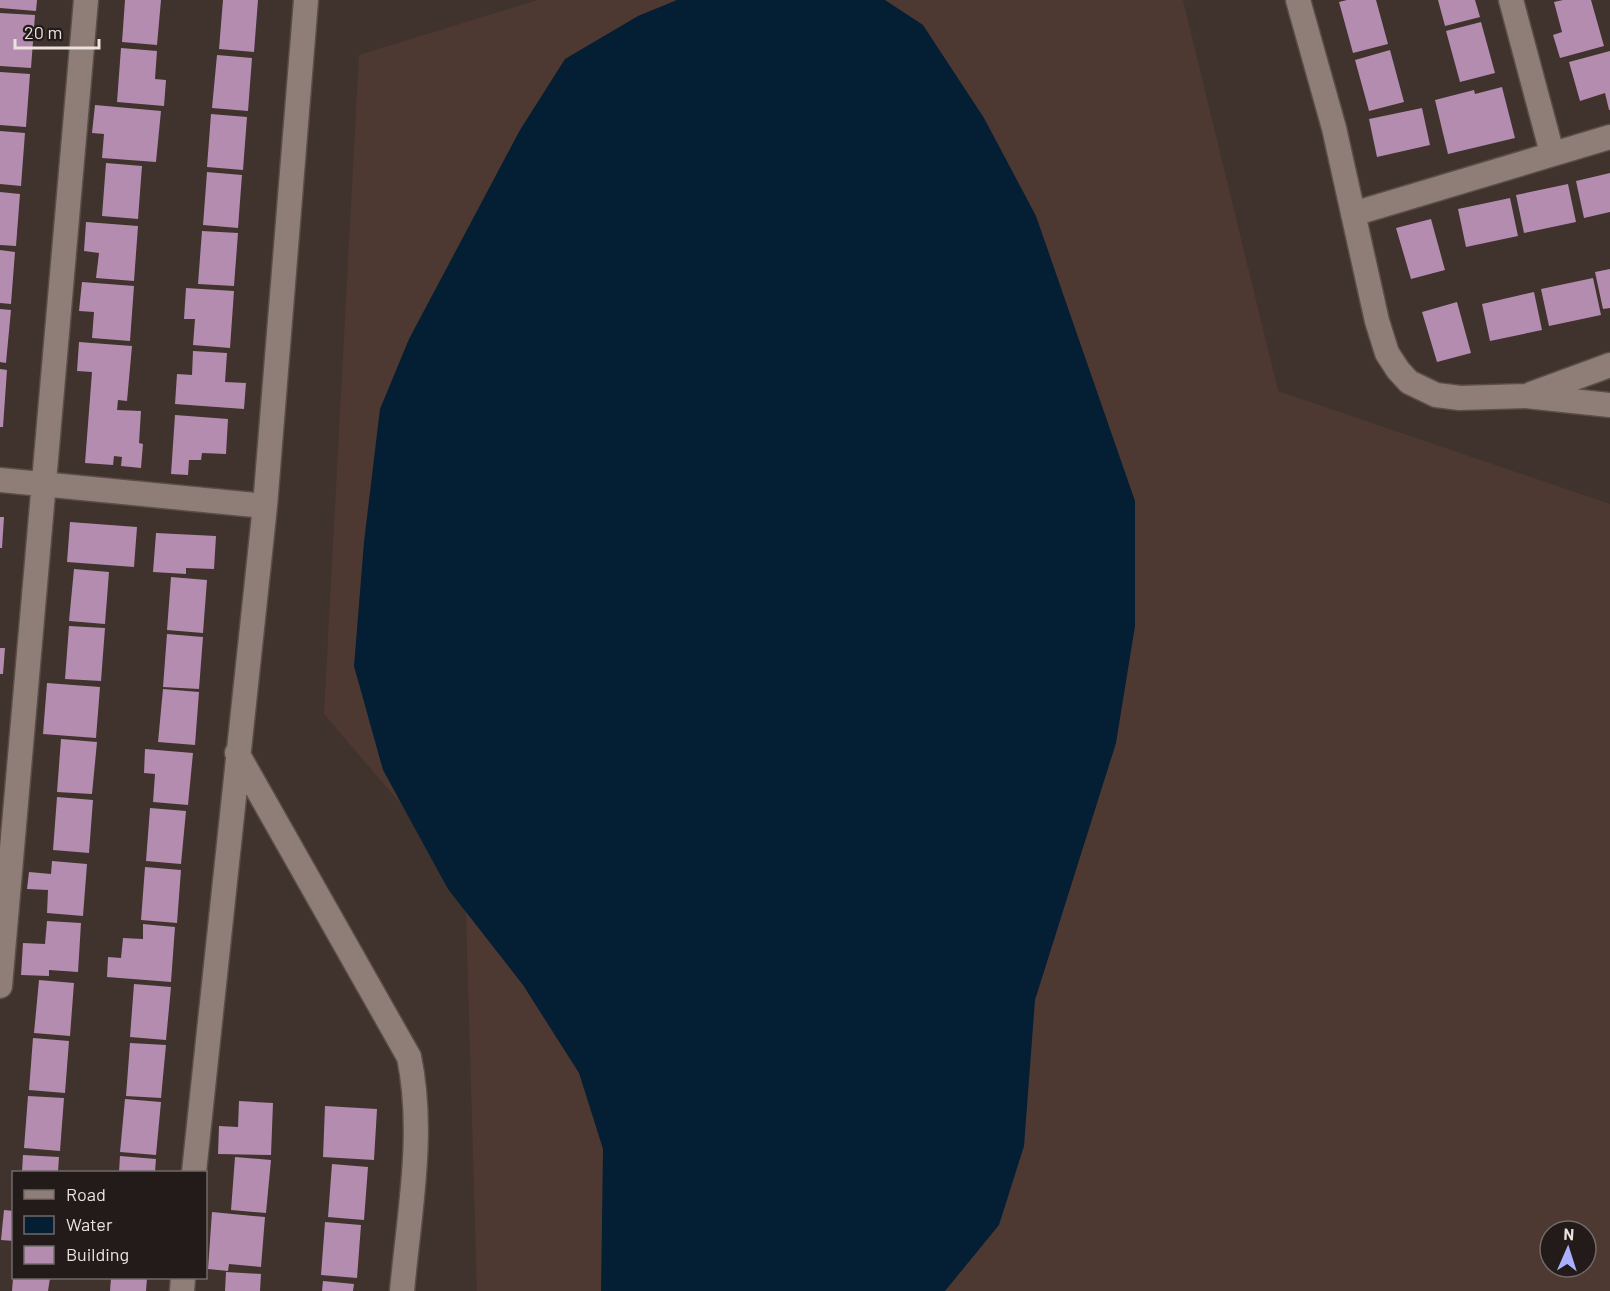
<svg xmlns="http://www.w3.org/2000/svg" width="1610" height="1291" font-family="Barlow,sans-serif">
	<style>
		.built { fill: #4e3932; fill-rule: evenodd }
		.water { fill: #041e34 }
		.building { fill: #b38caf }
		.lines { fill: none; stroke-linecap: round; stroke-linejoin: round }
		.minor-casing { stroke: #5a4e49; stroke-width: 27 }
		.minor { stroke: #8f7e78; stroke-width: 24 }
	</style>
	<rect width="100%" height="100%" fill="#40322d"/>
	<path class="built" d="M538,0h645l95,391 332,113v787h-1133l-12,-412 -141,-165 35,-659zM1550,1231h36v36h-36z"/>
	<path class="water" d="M677,0h208l38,25 61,93 52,98 99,285v125l-19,117 -81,257 -11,146 -25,79 -54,66h-344l2,-142 -24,-76 -56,-88 -75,-96 -65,-119 -29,-104 10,-124 16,-133 29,-70 111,-209 45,-71 73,-43z"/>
	<path class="building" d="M0,0h37l-1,11 -36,-3z
		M125,0h36l-4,45 -35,-3z
		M223,0h35l-4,52 -35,-3z
		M1347,0h29l12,44 -35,9 -14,-51z
		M1438,0h37l5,17 -35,9z
		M1563,0h28l13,46 -44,12 -7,-23 9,-3 -8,-30z
		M0,13l35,2 -4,53 -31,-2z
		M1481,22l14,51 -35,9 -14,-51z
		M121,48l36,3 -2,28 11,1 -2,26 -47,-4z
		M1390,50l14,52 -35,9 -14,-51z
		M1610,51v59h-1l-4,-17 -25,8 -11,-39z
		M217,55l35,3 -4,53 -36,-3z
		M0,72l30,2 -4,53 -26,-2z
		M1502,87l13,51 -67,16 -13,-54 39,-10 1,4z
		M95,105l66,6 -5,51 -54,-4 2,-24 -12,-1z
		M1422,108l8,37 -53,12 -8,-38z
		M211,114l36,3 -4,53 -36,-3z
		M0,131l25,2 -4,53 -21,-2z
		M106,163l36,3 -4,53 -36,-3z
		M207,172l35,3 -4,53 -35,-3z
		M1610,173v39l-26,6 -8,-37z
		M1568,184l8,38 -52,11 -8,-38z
		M0,192l20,2 -4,52 -16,-1z
		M1510,198l8,38 -52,11 -8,-38z
		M1431,219l14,51 -34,9 -15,-51z
		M86,222l52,4 -4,55 -38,-3 3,-25 -15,-2z
		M202,231l36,2 -4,53 -36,-2z
		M0,250l15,2 -4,52 -11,-1z
		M1610,269v39l-7,1 -8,-37z
		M1593,278l8,37 -52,11 -8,-37z
		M82,282l52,4 -4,55 -38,-3 2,-26 -15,-1z
		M186,288l48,3 -4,57 -37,-3 2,-26h-11z
		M1534,292l8,38 -52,11 -8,-37z
		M1457,302l14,51 -34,9 -15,-50z
		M0,309l11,1 -5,53 -6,-1z
		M79,342l53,4 -5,55 -9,-1 -1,10 24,1 -2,32 4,1 -2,24 -20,-2 1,-9 -8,-1 -1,9 -28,-2 7,-91 -15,-1z
		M193,351l34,2 -2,29 21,1 -2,26 -69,-5 2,-30 15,1z
		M0,369l7,1 -4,57h-3z
		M175,415l53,4 -2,35 -24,-1 -1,7h-12l-1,15 -17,-1z
		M0,517h4l-2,31h-2z
		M70,522l67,5 -3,40 -67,-5z
		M156,533l60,3 -2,33 -28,-1v6l-33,-2z
		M74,569l35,3 -4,52 -36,-3z
		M171,577l36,3 -4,53 -36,-3z
		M69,626l36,2 -4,53 -36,-2z
		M167,634l36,3 -4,52 -36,-2z
		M0,648h5l-2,26h-3z
		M47,683l53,4 -4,51 -53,-4z
		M163,689l36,3 -4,53 -37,-3z
		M61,739l36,3 -5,52 -35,-2z
		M145,749l48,4 -5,52 -35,-3 2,-28 -11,-1z
		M57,797l36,3 -4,53 -36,-3z
		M150,808l36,3 -5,53 -35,-3z
		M52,861l35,3 -4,52 -36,-3 1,-23 -21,-1 2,-17 22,2z
		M145,867l36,3 -4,53 -36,-3z
		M47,921l34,2 -3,49 -29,-2v6l-28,-1 2,-32 22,1z
		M143,924l32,3 -4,55 -64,-5 1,-20 13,1 2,-20 20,1z
		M39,980l35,3 -4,53 -36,-3z
		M134,984l37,3 -5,53 -36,-3z
		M33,1038l36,3 -4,52 -36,-3z
		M130,1043l36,2 -5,53 -35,-2z
		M28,1096l36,2 -4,53 -36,-3z
		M125,1099l36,3 -5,53 -36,-3z
		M239,1101l34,2 -2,52 -53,-1 1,-28 19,1z
		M325,1106l52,3 -3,51 -51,-3z
		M23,1155l36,2 -1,15h-36z
		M120,1156l36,3 -1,13h-36z
		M235,1157l36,3 -5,53 -35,-3z
		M332,1164l36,3 -4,53 -36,-3z
		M4,1210l10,1v30l-13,-1z
		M212,1212l53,5 -4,50 -32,-3 -1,7 -20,-2z
		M325,1222l36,3 -4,53 -36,-3z
		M226,1272l35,2 -1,17h-35z
		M13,1278h37l-2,13h-36z
		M111,1278h36l-1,13h-36z
		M323,1281l31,3 -1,7h-31z"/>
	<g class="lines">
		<g class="minor-casing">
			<path id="minor" d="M1298,0l36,128 43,193 10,32 11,17 11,12 27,13 24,3 66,-2 84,9
				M1511,0l41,153
				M1353,214l257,-77
				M1531,394l79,-29
				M0,480l265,26
				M237,753l172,304c16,76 0,157 -7,234
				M0,986l86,-986
				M194,1172l71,-666 41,-506
				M182,1291l1,-13"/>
		</g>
		<use href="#minor" class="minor"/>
	</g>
	<rect x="12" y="1171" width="195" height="108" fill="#221b19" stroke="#726a68" stroke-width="1.5"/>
	<rect x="24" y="1190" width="30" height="9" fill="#8f7e78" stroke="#726a68" stroke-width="1.5"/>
	<text x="66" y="1201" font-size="18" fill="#ebe1de">Road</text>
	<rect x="24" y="1216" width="30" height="18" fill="#041e34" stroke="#726a68" stroke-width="1.5"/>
	<text x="66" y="1231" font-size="18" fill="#ebe1de">Water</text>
	<rect x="24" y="1246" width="30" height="18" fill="#b38caf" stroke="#726a68" stroke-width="1.5"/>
	<text x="66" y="1261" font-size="18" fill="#ebe1de">Building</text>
	<g transform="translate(1568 1249) rotate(3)"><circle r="28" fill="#221b19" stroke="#726a68" stroke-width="1.5"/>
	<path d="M0-4.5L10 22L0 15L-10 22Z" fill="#aab0fb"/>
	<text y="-9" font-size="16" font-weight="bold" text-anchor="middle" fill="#ebe1de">N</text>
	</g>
	<path d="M15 39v9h84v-9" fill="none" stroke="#ebe1de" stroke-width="3"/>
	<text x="24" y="39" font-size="18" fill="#ebe1de" stroke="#221b19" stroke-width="4.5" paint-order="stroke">20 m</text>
</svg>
